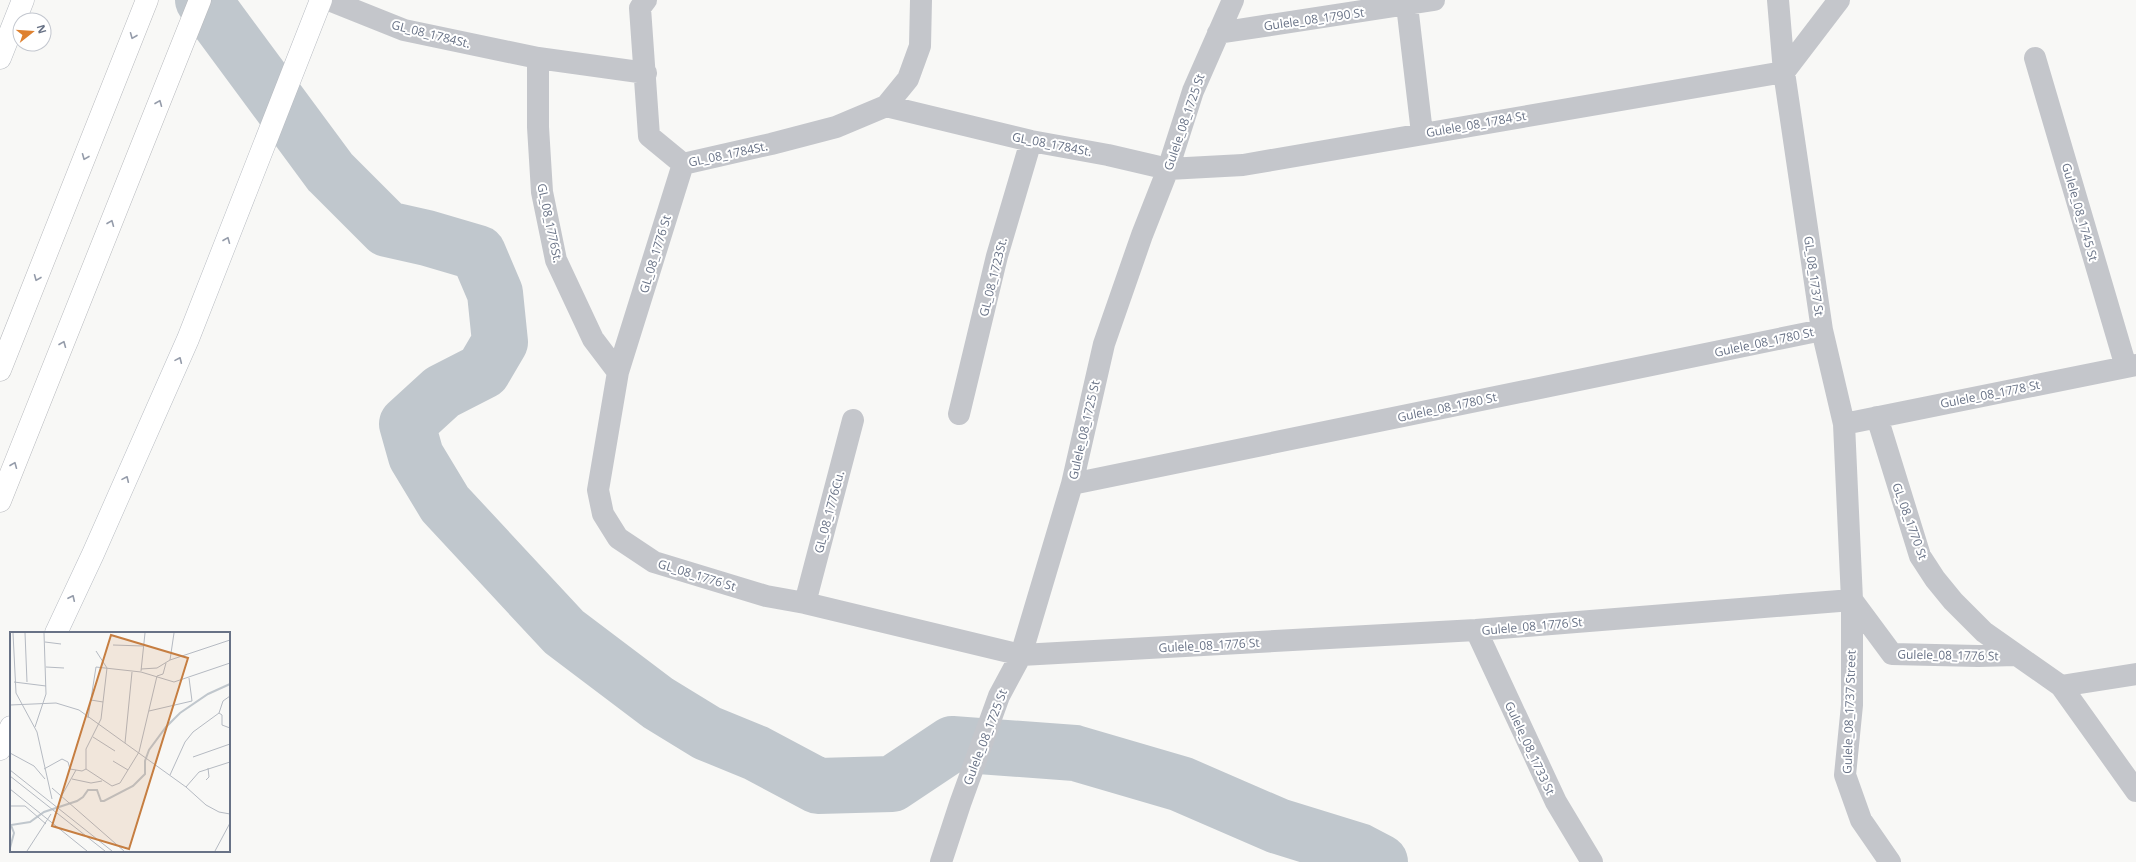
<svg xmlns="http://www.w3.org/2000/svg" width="2136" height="862" font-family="'Open Sans',sans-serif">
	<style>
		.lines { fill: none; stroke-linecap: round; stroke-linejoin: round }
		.river { stroke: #c0c7cd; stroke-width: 56 }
		.secondary-casing { stroke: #b8bcc2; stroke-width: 23 }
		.highway-casing { stroke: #b7b9bd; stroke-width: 23 }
		.street { stroke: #c4c6cb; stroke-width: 22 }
		.secondary { stroke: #fff; stroke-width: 22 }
		.highway { stroke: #fff; stroke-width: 22 }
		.oneway { stroke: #959caa }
		.labels { text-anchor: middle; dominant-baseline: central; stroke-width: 4; stroke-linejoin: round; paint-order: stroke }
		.street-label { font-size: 12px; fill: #687286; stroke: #fff }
		.inset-river { fill: none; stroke: #c0c7cd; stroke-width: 2 }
		.inset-road { fill: none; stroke: #b5bac2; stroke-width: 1 }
		.view { fill: #c67e41; fill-opacity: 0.15; stroke: #c67e41; stroke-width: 2 }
		.inset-edge { fill: none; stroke: #687286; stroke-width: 2 }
	</style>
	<rect width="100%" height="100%" fill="#f8f8f6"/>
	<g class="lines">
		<path class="river" d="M203,0l127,172 57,57 40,9 51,15 17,40 5,49 -17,29 -41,21 -35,32 9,32 29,48 119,128 94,71 49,30 49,20 62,33 74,-2 60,-40 123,9 106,31 97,42 81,25 21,11"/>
		<g class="secondary-casing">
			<path id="secondary" d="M0,58l23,-58
				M56,633l37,-79 95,-215 133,-339
				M0,749l11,-22"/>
		</g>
		<g class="highway-casing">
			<path id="highway" d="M0,370l147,-370
				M0,501l200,-501"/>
		</g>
		<path class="street" d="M329,0l75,30 134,28 108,15
			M646,0l-6,8 9,128 34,28
			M1778,0l6,72 38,258 22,94 8,176v105l-7,70 16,45 29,42
			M1407,5l15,128
			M1218,33l216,-33
			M538,58v69l4,65 14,68 37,79 25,33
			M2035,58l91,309
			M1784,72l55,-72
			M886,106l22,-27 12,-33 1,-46
			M683,164l-65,208 -20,118 5,24 15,24 36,24 112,34 39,7 216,52 455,-25 376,-30
			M683,164l88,-20 65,-17 50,-21 145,35 77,14 60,14 75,-4 541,-93
			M959,414l38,-158 34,-115
			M1877,417l43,139 15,23 18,22 31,31 77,54 75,105
			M1844,424l292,-59
			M1072,484l750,-154
			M1852,600l40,54 86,2 38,-1
			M805,603l48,-183
			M1476,630l80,172 36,60
			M2061,686l75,-12
			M941,862l19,-58 39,-108 22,-41 51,-171 32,-140 38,-109 26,-66 25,-78 40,-91"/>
		<use href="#secondary" class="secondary"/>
		<use href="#highway" class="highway"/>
	</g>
	<defs><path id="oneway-chevron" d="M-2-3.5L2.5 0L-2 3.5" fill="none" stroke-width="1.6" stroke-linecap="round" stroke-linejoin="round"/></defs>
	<g class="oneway">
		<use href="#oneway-chevron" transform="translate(133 36) rotate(112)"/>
		<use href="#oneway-chevron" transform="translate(159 103) rotate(-68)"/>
		<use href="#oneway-chevron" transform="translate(85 157) rotate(112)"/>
		<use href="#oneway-chevron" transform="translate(111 223) rotate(-68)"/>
		<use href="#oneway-chevron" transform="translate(227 240) rotate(-68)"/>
		<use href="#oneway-chevron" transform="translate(37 278) rotate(112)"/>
		<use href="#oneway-chevron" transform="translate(63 344) rotate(-68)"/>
		<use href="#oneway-chevron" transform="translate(179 360) rotate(-66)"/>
		<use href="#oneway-chevron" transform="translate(14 465) rotate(-68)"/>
		<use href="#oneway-chevron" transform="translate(126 479) rotate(-66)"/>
		<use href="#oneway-chevron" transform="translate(72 598) rotate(-65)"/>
	</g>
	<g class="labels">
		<g class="street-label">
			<text transform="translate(1314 19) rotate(-8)">Gulele_08_1790 St</text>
			<text transform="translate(431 34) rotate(14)">GL_08_1784St.</text>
			<text transform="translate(1184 122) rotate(-71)">Gulele_08_1725 St</text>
			<text transform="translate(1476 124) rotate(-10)">Gulele_08_1784 St</text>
			<text transform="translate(1052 144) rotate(11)">GL_08_1784St.</text>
			<text transform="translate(728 154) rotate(-12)">GL_08_1784St.</text>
			<text transform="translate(2080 212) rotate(74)">Gulele_08_1745 St</text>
			<text transform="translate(550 223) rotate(78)">GL_08_1776St.</text>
			<text transform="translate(655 254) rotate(-73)">GL_08_1776 St</text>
			<text transform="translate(1814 276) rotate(82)">GL_08_1737 St</text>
			<text transform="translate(993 277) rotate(-76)">GL_08_1723St.</text>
			<text transform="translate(1764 342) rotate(-12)">Gulele_08_1780 St</text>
			<text transform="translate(1990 394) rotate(-11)">Gulele_08_1778 St</text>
			<text transform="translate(1447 407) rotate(-12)">Gulele_08_1780 St</text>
			<text transform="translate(1084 430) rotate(-77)">Gulele_08_1725 St</text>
			<text transform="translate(829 512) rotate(-75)">GL_08_1776Cu.</text>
			<text transform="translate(1910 521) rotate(70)">GL_08_1770 St</text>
			<text transform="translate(697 575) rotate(17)">GL_08_1776 St</text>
			<text transform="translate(1532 626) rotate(-5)">Gulele_08_1776 St</text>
			<text transform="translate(1209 645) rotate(-3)">Gulele_08_1776 St</text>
			<text transform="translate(1948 655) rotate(1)">Gulele_08_1776 St</text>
			<text transform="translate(1849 712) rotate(-88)">Gulele_08_1737 Street</text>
			<text transform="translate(985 737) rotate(-69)">Gulele_08_1725 St</text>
			<text transform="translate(1530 748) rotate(65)">Gulele_08_1733 St</text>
		</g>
	</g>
	<g transform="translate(10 632)">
		<rect width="220" height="220" fill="#f8f8f6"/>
		<path class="inset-river" d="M0,216l4,-15 -3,-8 19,-3 14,-10 33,-11 6,-4 5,-7h9l4,11h3l29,-15 12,-12v-13l4,-11 17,-23 14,-14 28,-19 22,-10"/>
		<path class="inset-road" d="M3,1l3,60 21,39 15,67M15,1l2,49M35,10l16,2M103,13l30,1M86,19l11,17M160,28l4,-27M36,35l18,1M131,37l16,-1 13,-8 60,-20M131,39l4,-38M147,44l6,-2 3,-11M4,50l32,4M81,68l12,2M0,73l46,-2 23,7 107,77 20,18 13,7 11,2M139,79l43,-10 -3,-23M209,81l4,-12 7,-5M209,81l3,2v10l8,3M78,86l8,-51 45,5 33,10 56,-19M25,95l11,-33 -2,-61M83,105l22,14M115,111l7,-71M0,121l24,13 11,13M183,125l37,-13M103,129l15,9M34,137l18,-10 6,3 2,7 12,2 4,-2M76,137l26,17 8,-3 19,-31 18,-76M76,137v-20l15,-30 6,-51M0,138l102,81M160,143l15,-33 8,-10 26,-19M0,144l95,75M62,147l19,4 11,-2M196,148l3,-3 -1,-9M176,155l13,-15 31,-10M42,156l72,63M0,157l77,62M51,165l15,-27M0,174h15l21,18M17,219l24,-37M205,219l15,-28"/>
		<path class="view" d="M101,3l77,23 -59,191 -77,-23z"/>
		<rect width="220" height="220" class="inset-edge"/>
	</g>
	<g transform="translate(32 32) rotate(73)"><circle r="19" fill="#ffffff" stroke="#c3c7cf"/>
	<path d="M0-3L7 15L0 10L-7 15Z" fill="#de8130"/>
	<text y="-6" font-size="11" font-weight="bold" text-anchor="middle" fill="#687286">N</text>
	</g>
</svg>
